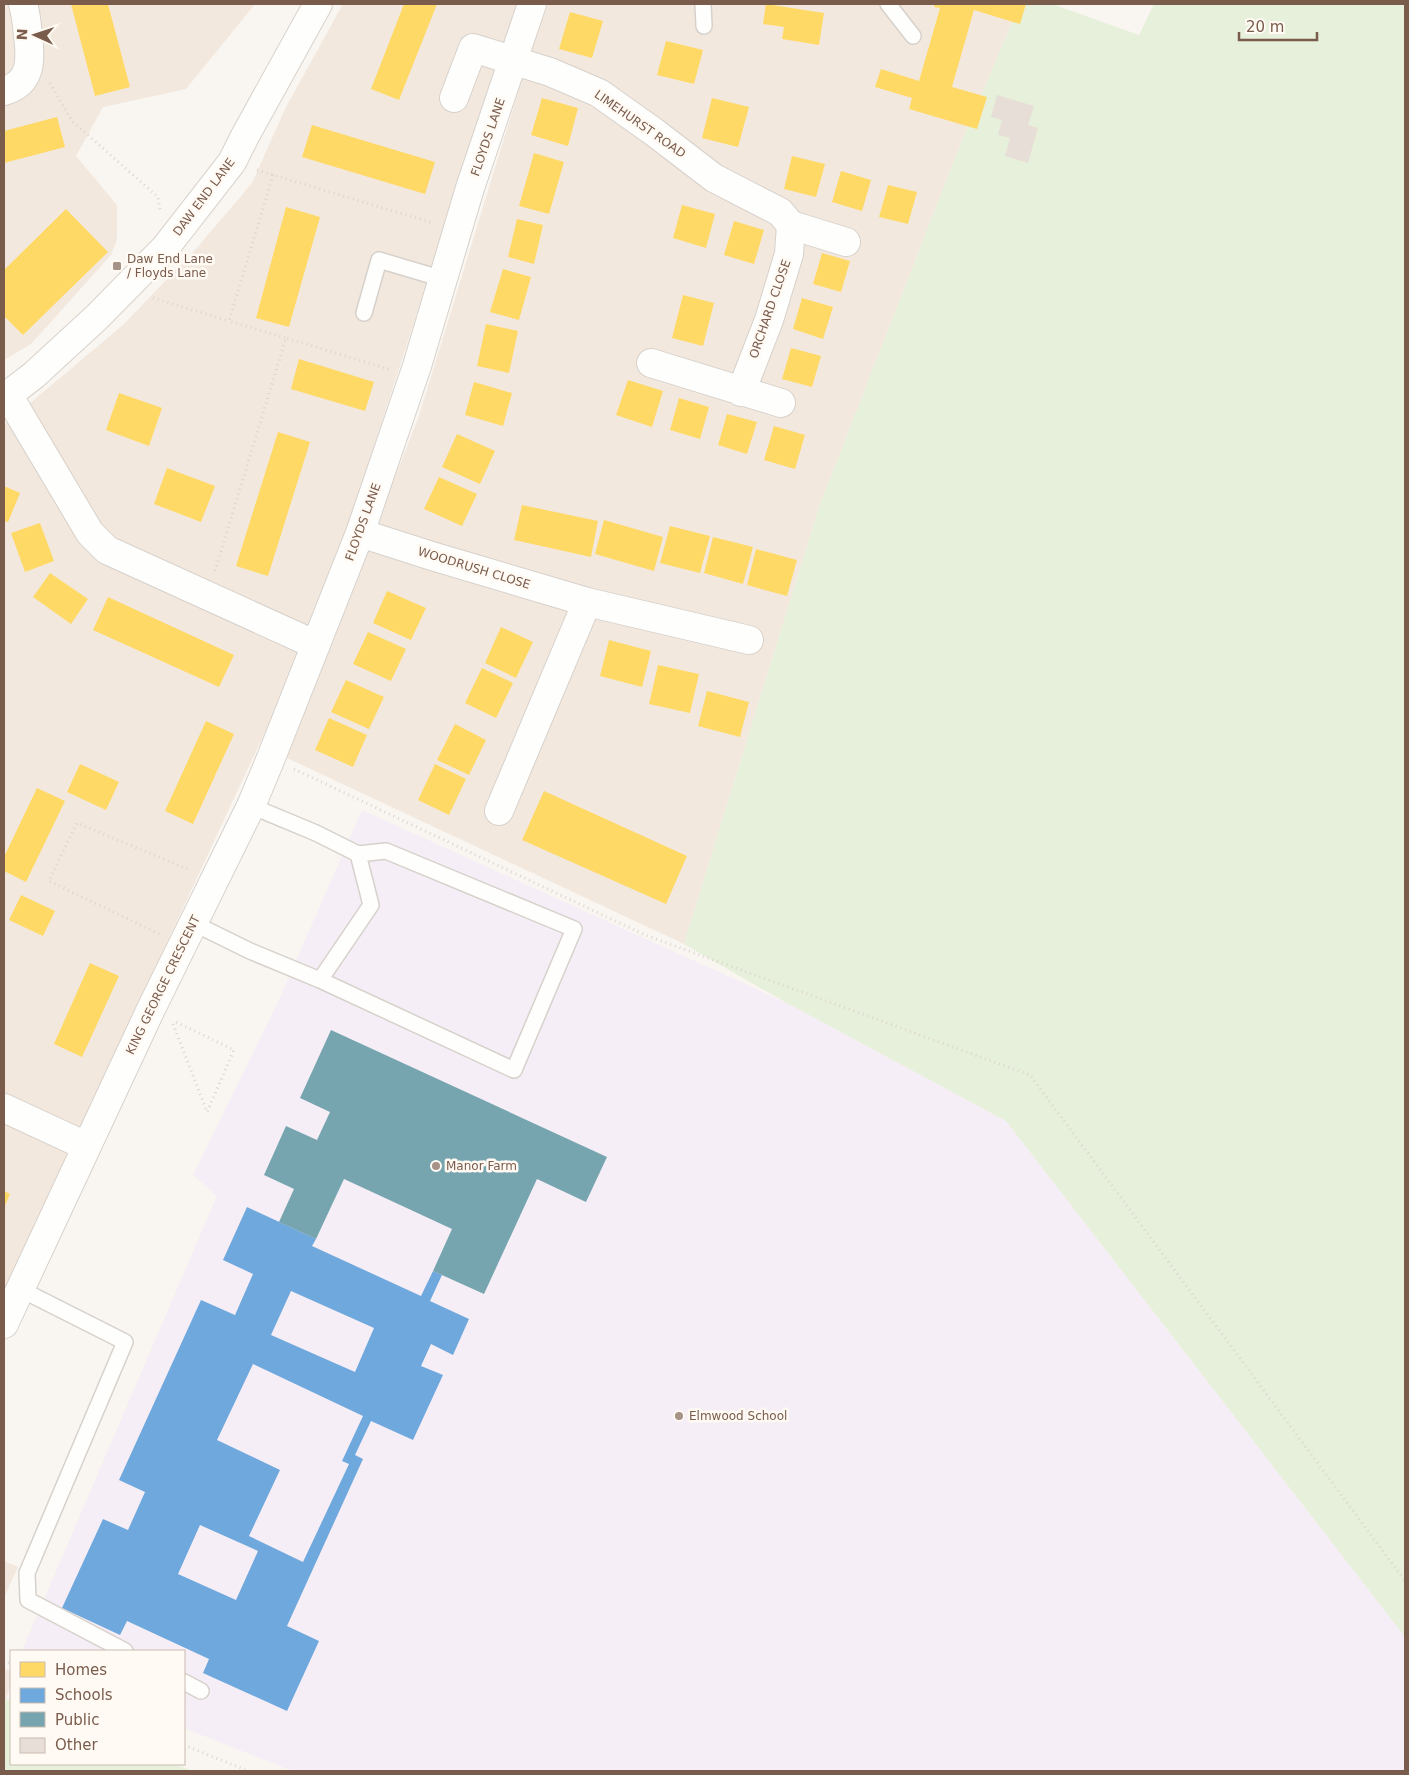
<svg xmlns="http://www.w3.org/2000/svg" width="1409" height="1775" font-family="'DejaVu Sans',sans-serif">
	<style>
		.residential { fill: #f2e8de }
		.education { fill: #f6eef6 }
		.green { fill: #e7f0db }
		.homes { fill: #ffd966 }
		.schools { fill: #6fa8dc; fill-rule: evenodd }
		.public { fill: #76a5af }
		.building { fill: #e6ded7 }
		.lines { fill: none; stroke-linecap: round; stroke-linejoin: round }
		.service-casing { stroke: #d7d1cb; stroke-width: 18 }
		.minor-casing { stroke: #d7d1cb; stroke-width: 30 }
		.secondary-casing { stroke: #d9d2cb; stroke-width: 30 }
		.path { stroke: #dcd5d0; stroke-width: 3; stroke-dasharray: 1 4; stroke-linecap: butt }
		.service { stroke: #fefefd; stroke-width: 15 }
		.minor { stroke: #fefefd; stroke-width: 28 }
		.secondary { stroke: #fefefd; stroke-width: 28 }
		.poi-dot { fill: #a69286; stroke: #fffaf3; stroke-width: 2 }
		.labels { text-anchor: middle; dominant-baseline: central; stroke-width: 5; stroke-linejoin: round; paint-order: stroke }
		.street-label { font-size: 12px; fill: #7a5c4d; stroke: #fffaf3 }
		.poi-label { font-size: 12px; fill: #7a5c4d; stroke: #fffaf3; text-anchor: start }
	</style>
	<rect width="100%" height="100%" fill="#f9f5f0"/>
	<path class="residential" d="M4,4h251l-69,85 -83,18 -27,49 41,49v34l-6,16 -80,89 -27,16z
		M343,4h174l-198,612 -315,676v-867l119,-100 73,-76 56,-66 34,-76z
		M548,4h472l-57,134 -144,369 -135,437 -399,-187 134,-341 114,-372z
		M4,1561l14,6 -14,31z
		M4,1668l7,4v11l-7,22z"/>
	<path class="education" d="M362,810l423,192 221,119 399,516v134h-1113l-108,-43v-77h-162l195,-455 -24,-21 84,-171z"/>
	<path class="green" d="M1020,4h32l87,31 15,-31h251v1633l-399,-516 -221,-119 -101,-58 135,-437 144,-369z
		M6,1699l5,2v63h163l19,7h-189v-66z"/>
	<path class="homes" d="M71,4h37l22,83 -35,9z
		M404,4h33l-38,96 -28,-11z
		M766,4l58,9 -5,32 -37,-6 2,-12 -21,-3z
		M935,4h91l-6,20 -46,-14 -22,77 35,10 -10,32 -68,-20 3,-11 -37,-11 6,-18 38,12 21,-73 -6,-1z
		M570,12l33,9 -11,37 -33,-9z
		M666,41l37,9 -9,34 -37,-9z
		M542,98l36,10 -10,38 -37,-11z
		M712,98l37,9 -11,40 -36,-9z
		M57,117l8,30 -61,16v-32z
		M312,125l123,37 -10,32 -123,-37z
		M534,153l30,9 -15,52 -30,-8z
		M792,156l33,8 -9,33 -32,-8z
		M841,171l30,9 -9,31 -30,-9z
		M888,185l29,7 -9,32 -29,-7z
		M682,205l33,9 -9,34 -33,-10z
		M286,207l34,10 -31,110 -33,-9z
		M66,209l42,43 -85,83 -19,-19v-46z
		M517,219l26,6 -9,39 -26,-7z
		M734,221l30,9 -10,34 -30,-9z
		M822,253l28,8 -9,31 -28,-8z
		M503,269l28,8 -12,43 -29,-8z
		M683,295l31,8 -11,43 -31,-8z
		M802,298l31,9 -10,32 -30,-10z
		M486,324l32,7 -9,42 -32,-7z
		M791,348l30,8 -9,31 -30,-8z
		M299,359l75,23 -9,29 -74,-22z
		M628,380l35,11 -11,36 -36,-12z
		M474,382l38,11 -9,33 -38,-11z
		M119,393l43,15 -13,38 -43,-16z
		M679,398l30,9 -9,32 -30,-9z
		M727,414l30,8 -10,32 -29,-9z
		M774,426l31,9 -10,34 -31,-9z
		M278,432l32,10 -42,134 -32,-10z
		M457,434l38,17 -15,33 -38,-17z
		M167,468l48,18 -14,36 -47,-18z
		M439,477l38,17 -15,32 -38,-17z
		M4,486l16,7 -12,29 -4,-1z
		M522,505l76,16 -7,36 -77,-17z
		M604,520l59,17 -9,34 -59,-17z
		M40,523l14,38 -29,11 -14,-39z
		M670,526l40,10 -10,37 -40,-10z
		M713,537l40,10 -10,37 -39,-11z
		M756,549l41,11 -10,36 -40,-11z
		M50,573l38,26 -17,25 -38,-27z
		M387,591l39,17 -15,32 -38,-17z
		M108,597l126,58 -15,32 -126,-57z
		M501,627l32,15 -17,36 -31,-15z
		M368,632l38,17 -15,32 -38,-17z
		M609,640l42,11 -9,36 -42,-11z
		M658,665l41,9 -9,39 -41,-9z
		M482,668l31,15 -17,35 -31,-15z
		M346,680l38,17 -15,32 -38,-17z
		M707,691l42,11 -9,35 -42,-11z
		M329,718l38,17 -14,32 -38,-17z
		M206,721l28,13 -41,90 -28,-13z
		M455,724l31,16 -17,35 -32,-15z
		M80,764l39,18 -13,28 -39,-18z
		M435,764l31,15 -17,36 -31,-15z
		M37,788l28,13 -39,81 -22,-11v-14z
		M544,791l143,65 -21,48 -144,-64z
		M21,895l34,16 -12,25 -34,-16z
		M90,963l29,13 -37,81 -28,-13z
		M4,1191l6,3 -6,14z"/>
	<path class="schools" d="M247,1207l69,32 -4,7 109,50 12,-25 9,4 -12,26 39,18 -16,36 -22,-11 -10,22 22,9 -30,65 -42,-19 -16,34 8,4 -76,167 32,15 -32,70 -84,-38 6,-14 -82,-38 -7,14 -58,-27 41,-89 25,11 17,-38 -26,-12 82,-180 34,15 18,-41 -30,-14zM291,1291l83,37 -19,44 -84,-37zM253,1364l110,52 -21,45 7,3 -46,98 -54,-26 31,-66 -63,-30zM200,1525l58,26 -22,49 -58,-26z"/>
	<path class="public" d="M331,1030l276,127 -21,45 -49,-23 -53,115 -51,-23 19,-42 -108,-50 -28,60 -37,-17 15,-33 -30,-14 22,-49 31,14 13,-28 -30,-14z"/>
	<path class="building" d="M997,95l37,11 -6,19 10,3 -10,35 -23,-7 5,-18 -12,-3 4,-15 -11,-3z"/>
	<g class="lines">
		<g class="service-casing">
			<path id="service" d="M703,4l1,22
				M888,4l25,32
				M364,313l15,-53 64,19
				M193,923l57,28 70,29 194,90 60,-141 -188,-78 -28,3 -42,-21 -65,-27
				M320,980l51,-75 -13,-51
				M20,1289l105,53 -98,231 1,27 97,51
				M184,1682l17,9"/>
		</g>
		<g class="minor-casing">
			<path id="minor" d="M4,91c28,-8 27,-31 24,-56 -1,-10 -2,-21 -5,-31
				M454,98l19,-50 77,24 49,21 55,39 60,46 66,34 11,13 55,17
				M651,363l130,40
				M741,392l28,-72 20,-66 2,-29
				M8,395l82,138 17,17 209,95
				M360,533l75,24 152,45 162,38
				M499,811l88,-209
				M4,1108l82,38
				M4,1324l147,-315 100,-203 20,-48 89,-225 57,-167 53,-178 62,-184"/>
		</g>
		<g class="secondary-casing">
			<path id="secondary" d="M4,398l30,-23 63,-58 68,-69 67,-86 13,-26 73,-132"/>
		</g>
		<path class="path" d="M50,83l22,38 86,76 2,13
			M257,170l176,53
			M273,175l-44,146 57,17
			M153,298l76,23
			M215,571l71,-233 103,31
			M294,769l351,166 385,140 375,506
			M159,934l-110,-53 28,-58 113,47
			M173,1024l34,88 27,-62 -60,-29
			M4,1660l7,4
			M184,1745l64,26"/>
		<use href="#service" class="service"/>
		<use href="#minor" class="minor"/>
		<use href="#secondary" class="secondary"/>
	</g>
	<g class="poi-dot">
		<rect x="112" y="261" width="10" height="10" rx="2.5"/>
		<circle cx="436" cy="1166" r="5"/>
		<circle cx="679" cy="1416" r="5"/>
	</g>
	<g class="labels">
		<g class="street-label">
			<text transform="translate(640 124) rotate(35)">LIMEHURST ROAD</text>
			<text transform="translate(488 137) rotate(-71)">FLOYDS LANE</text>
			<text transform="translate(204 197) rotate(-53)">DAW END LANE</text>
			<text transform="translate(770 309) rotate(-71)">ORCHARD CLOSE</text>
			<text transform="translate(363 522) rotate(-70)">FLOYDS LANE</text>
			<text transform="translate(474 568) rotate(17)">WOODRUSH CLOSE</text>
			<text transform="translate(163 985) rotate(-64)">KING GEORGE CRESCENT</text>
		</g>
		<g class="poi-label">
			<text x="127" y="259">Daw End Lane<tspan x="127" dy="14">/ Floyds Lane</tspan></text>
			<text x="446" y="1166">Manor Farm</text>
			<text x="689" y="1416">Elmwood School</text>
		</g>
	</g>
	<rect width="1409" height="1775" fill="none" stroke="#7a5c4d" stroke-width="10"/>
	<rect x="10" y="1650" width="175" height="115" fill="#fffaf3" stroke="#cabbb1"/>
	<rect x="20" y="1662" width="25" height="15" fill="#ffd966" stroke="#cabbb1"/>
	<text x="55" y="1675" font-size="15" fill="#7a5c4d">Homes</text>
	<rect x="20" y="1688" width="25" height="15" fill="#6fa8dc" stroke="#cabbb1"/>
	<text x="55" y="1700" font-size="15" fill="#7a5c4d">Schools</text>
	<rect x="20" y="1712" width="25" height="15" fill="#76a5af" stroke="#cabbb1"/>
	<text x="55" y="1725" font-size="15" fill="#7a5c4d">Public</text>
	<rect x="20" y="1738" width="25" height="15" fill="#e6ded7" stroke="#cabbb1"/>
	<text x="55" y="1750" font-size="15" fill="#7a5c4d">Other</text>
	<g transform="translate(35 35) rotate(273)" stroke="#fffaf3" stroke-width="4" paint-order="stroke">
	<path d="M0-4L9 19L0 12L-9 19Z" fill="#7a5c4d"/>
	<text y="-8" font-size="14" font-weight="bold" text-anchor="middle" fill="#7a5c4d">N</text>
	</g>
	<path d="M1239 32v8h78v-8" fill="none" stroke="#7a5c4d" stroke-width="2.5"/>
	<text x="1246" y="32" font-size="15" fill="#7a5c4d" stroke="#fffaf3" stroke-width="4" paint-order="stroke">20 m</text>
</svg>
